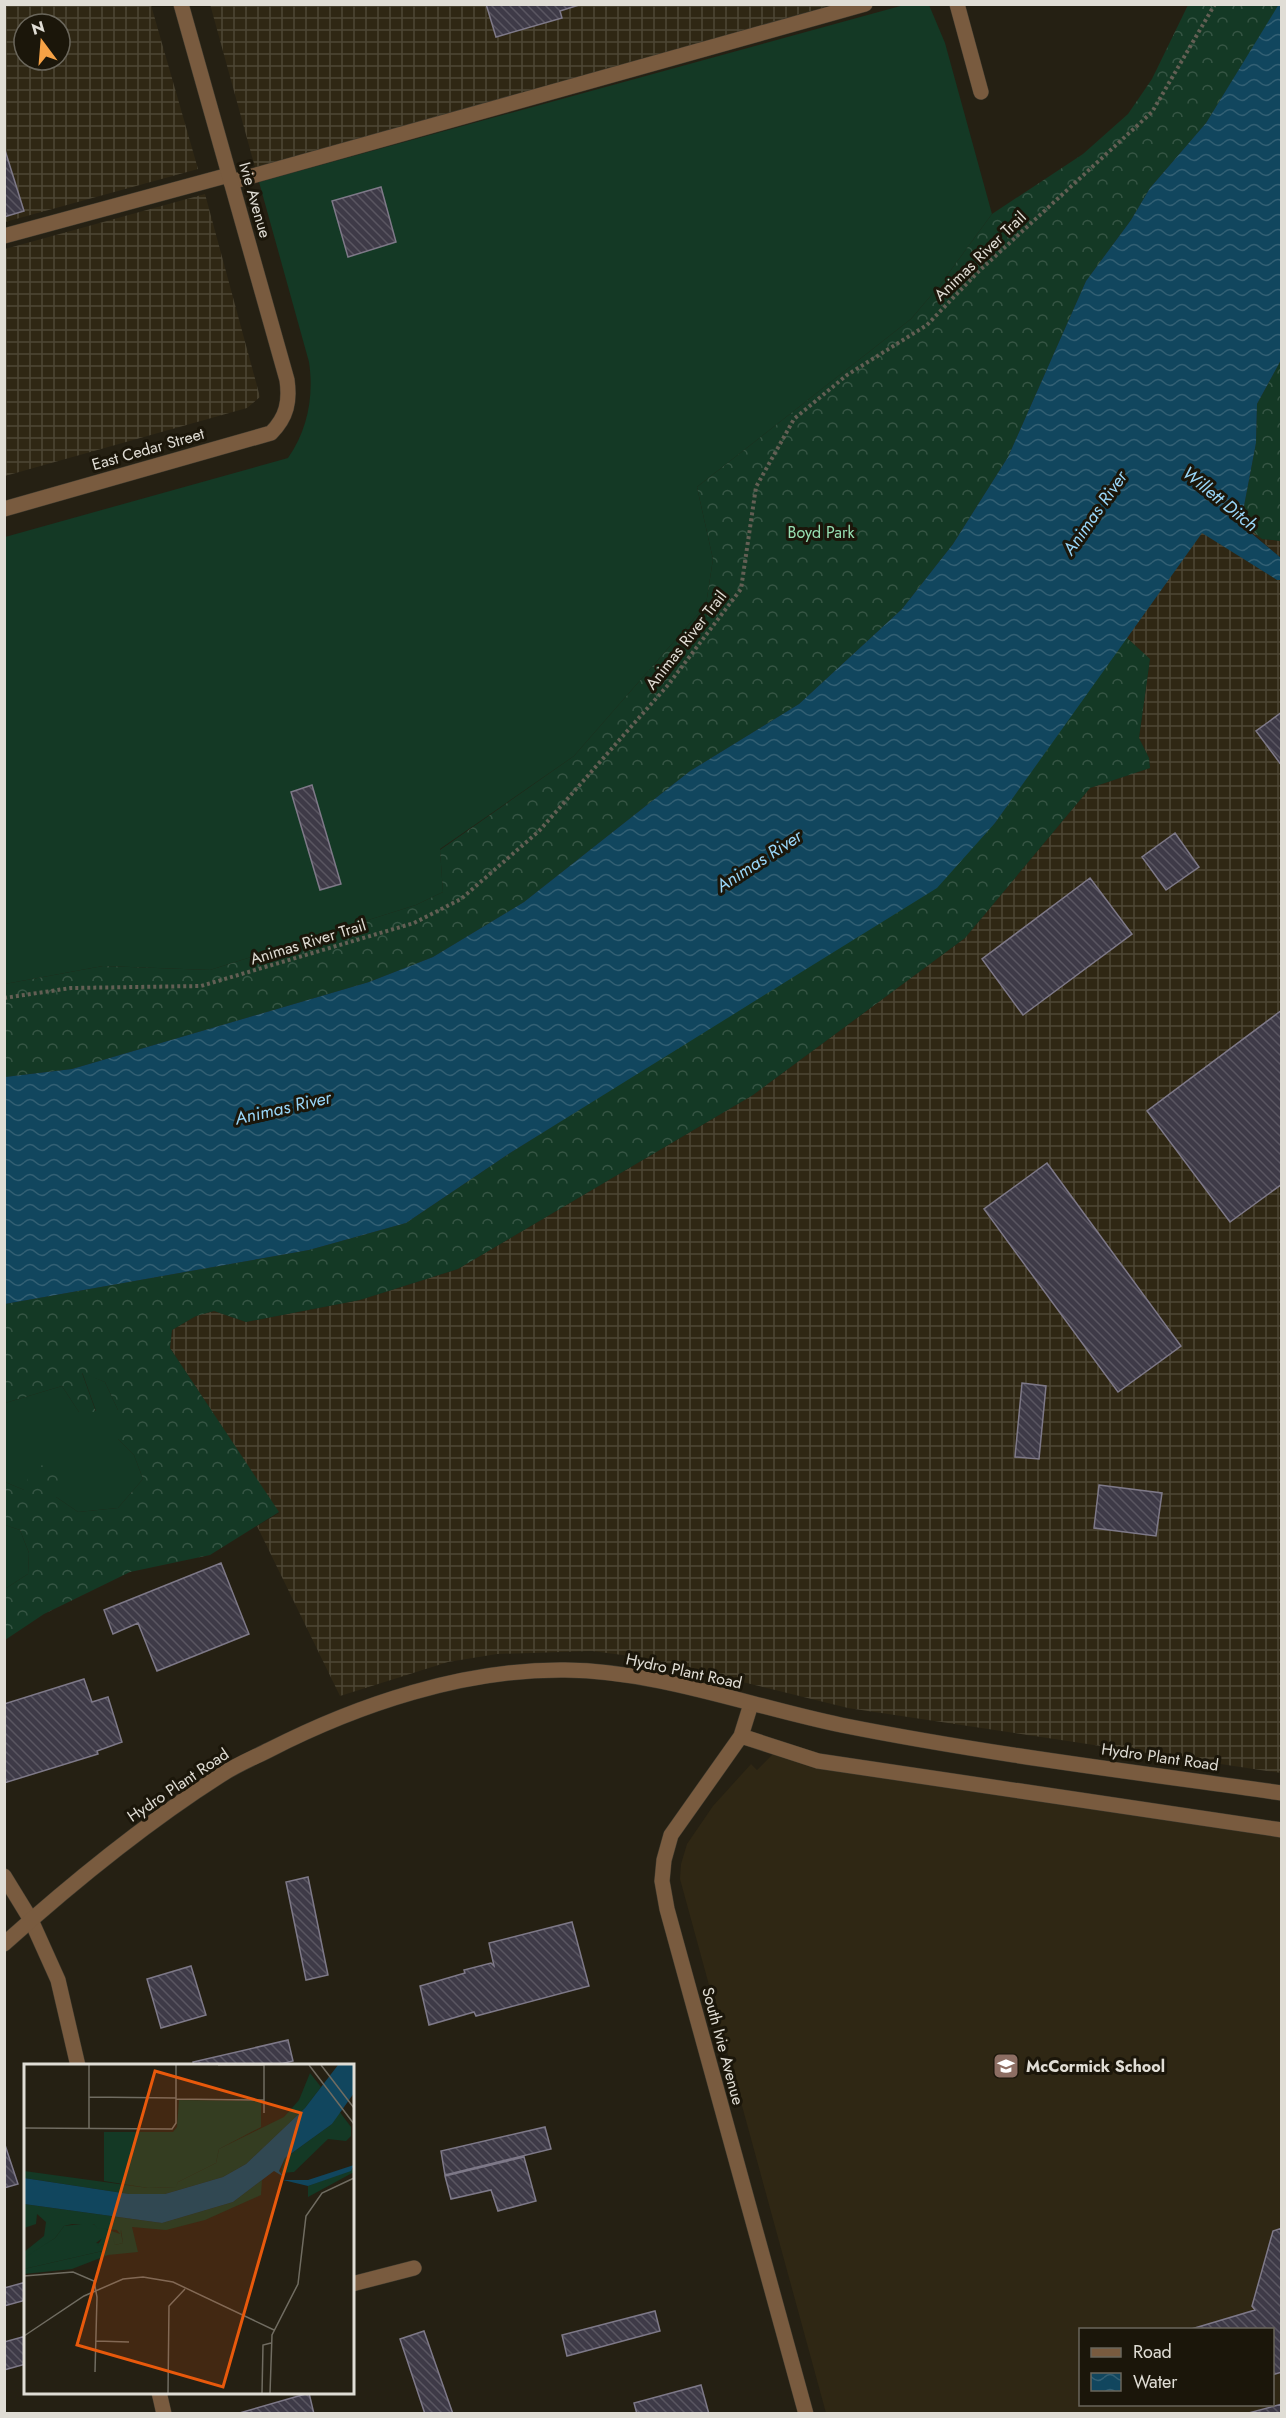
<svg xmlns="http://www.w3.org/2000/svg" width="1286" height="2418" font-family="Jost,sans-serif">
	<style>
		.industrial { fill: url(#industrial-grid); fill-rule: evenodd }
		.built { fill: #2f2714; fill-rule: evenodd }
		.grass { fill: #143925 }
		.forest { fill: url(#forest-crowns) }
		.water { fill: url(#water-waves) }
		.building { fill: url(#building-back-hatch); stroke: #7e7988; stroke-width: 1.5 }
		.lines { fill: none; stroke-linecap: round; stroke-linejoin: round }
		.service-casing { stroke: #3f3a2e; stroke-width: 16 }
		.minor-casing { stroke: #3f3a2e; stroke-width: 16 }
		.tertiary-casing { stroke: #3f3a2e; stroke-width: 16 }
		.path { stroke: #635f54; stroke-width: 4; stroke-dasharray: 3 3; stroke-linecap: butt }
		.service { stroke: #795b3f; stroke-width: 15 }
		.minor { stroke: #795b3f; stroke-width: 15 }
		.tertiary { stroke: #795b3f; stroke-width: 15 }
		.labels { text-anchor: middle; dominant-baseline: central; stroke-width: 6; stroke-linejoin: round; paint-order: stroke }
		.street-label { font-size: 16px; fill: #e0ddd5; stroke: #1b160a }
		.park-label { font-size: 16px; fill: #97e0b3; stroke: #1b160a }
		.poi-label { font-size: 16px; font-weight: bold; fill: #e0ddd5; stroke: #1b160a; text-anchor: start }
		.water-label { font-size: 18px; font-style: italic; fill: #99d6f8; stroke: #1b160a }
		.inset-road { fill: none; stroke: #706c61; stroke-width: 1.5 }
		.view { fill: #e8590c; fill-opacity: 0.15; stroke: #e8590c; stroke-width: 3 }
		.inset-edge { fill: none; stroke: #e0ddd5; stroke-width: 3 }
	</style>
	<defs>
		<pattern id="industrial-grid" width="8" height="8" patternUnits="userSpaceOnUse" patternTransform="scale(1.5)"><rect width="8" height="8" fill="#2f2714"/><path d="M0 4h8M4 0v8" fill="none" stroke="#4d4635"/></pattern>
		<pattern id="forest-crowns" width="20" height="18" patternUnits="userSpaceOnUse" patternTransform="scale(1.5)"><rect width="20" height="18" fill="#143925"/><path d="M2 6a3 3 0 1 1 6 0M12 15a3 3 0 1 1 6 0" fill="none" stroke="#365544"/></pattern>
		<pattern id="water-waves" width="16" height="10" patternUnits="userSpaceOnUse" patternTransform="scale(1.5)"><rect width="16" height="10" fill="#11465e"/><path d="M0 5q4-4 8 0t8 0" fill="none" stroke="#336074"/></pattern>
		<pattern id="building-back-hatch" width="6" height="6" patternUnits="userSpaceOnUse" patternTransform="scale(1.5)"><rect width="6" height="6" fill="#3e3a47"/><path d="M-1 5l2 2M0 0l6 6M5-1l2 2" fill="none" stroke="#5a5661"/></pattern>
	</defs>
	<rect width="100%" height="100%" fill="#252013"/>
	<path class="industrial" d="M210,4l621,1 -575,166z
		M5,5h146l47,164 -193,53zM24,24h36v36h-36z
		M205,194l55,203 -13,11 -242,68v-227z
		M1227,511l35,28 19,2v17z
		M1202,532l75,48h4v1193l-433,-65 -203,-50 -53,-7 -95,3 -49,8 -108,34 -83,-170 22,-13 -109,-165 2,-18 24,-14 18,-5 32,11 114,-22 98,-31 295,-174 212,-157 125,-150 60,-20 -1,-10 -10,-20 11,-79 -24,-22z"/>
	<path class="built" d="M792,1745l45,13 444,64v591h-455l-146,-534 1,-15 6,-20 26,-38 38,-42 6,6 17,-17zM1080,2330h192v74h-192z"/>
	<path class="grass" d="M904,5h25l16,38 47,171 -52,71 -29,34 -214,168 16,72 -7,46 -132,151 -134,93 3,43 -27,13 -206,65 -107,-4 -98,18v-447l283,-79c20,-28 26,-63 21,-96l-50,-180z
		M82,1372l23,10 13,28v29l16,16 9,24 -25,29 -40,4 -22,-15 -32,-7 -19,-8v-79l57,-17 17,26 17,-1z
		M5,1525l15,5 9,23 -1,21 -23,15z"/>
	<path class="forest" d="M1188,5h91l-73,118 -56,65 -19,32 -45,61 -78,176 -55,87 -51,65 -103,95 -109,67 -166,131 -91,55 -64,25 -297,87 -67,8v-93l98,-18 107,4 206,-65 27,-13 -3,-42 134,-94 132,-151 7,-46 -16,-72 214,-168 29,-34 52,-71 91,-60 45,-40 24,-35z
		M1281,360v181l-19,-2 -21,-17 15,-79 1,-39z
		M1126,637l24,22 -11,79 10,20 1,10 -60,20 -125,150 -212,157 -295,174 -98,31 -114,22 -32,-11 -18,5 -24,14 -2,18 109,164 -69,43 -80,17 -86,42 -39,26v-51l23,-15 1,-21 -9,-23 -15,-5v-43l19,8 7,-21 15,-5 16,14 -6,19 22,15 40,-4 25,-29 -9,-24 -16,-16v-29l-13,-28 -23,-9 14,39h-17l-17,-26 -57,17v-99l304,-54 97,-27 104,-70 223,-140 262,-190z"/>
	<path class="water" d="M1279,4l3,1 -1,355 -24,44 -1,39 -15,79 -15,-10 55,46v22h-4l-75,-47 -207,290 -58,65 -427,265 -104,70 -97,27 -304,54v-227l67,-8 297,-87 64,-25 91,-55 166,-131 109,-67 103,-95 51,-65 55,-87 78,-176 45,-61 19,-32 56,-65z"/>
	<path class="building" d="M486,4h96l-22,7 2,7 -66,19z
		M4,147l20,64 -20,6z
		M381,187l15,55 -48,15 -16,-56z
		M1282,712v54l-26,-35z
		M312,785l29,99 -21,6 -29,-98z
		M1175,833l24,34 -33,23 -24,-33z
		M1090,878l42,56 -109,81 -41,-56z
		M1282,1010v174l-52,38 -83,-111z
		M1047,1163l134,183 -63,46 -134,-183z
		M1022,1383l24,3 -7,73 -24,-2z
		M1099,1485l63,8 -6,43 -62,-8z
		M221,1563l28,71 -92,37 -19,-48 -25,11 -9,-24z
		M84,1679l8,23 16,-5 14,45 -25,9 1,3 -94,29v-79z
		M308,1877l20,98 -22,5 -20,-98z
		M572,1922l17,64 -113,30 -2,-4 -45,13 -9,-39 45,-13 -1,-3 27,-7 3,3 -5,-23z
		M191,1966l15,49 -45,13 -14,-49z
		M288,2040l5,21 -21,5h-78l-1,-4z
		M545,2127l6,22 -106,26 -4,-24z
		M4,2142l14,42 -14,4z
		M524,2157l12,44 -38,10 -7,-21 -40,9 -6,-23z
		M1282,2228v144l-10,3v-45h-84l67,-20 -3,-4 21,-75z
		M26,2282v18l-22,6v-18z
		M655,2311l5,20 -93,25 -5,-21z
		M424,2331l29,83h-28l-25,-75z
		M26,2336v28l-22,6v-28z
		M701,2385l8,29h-72l-3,-11z
		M309,2393l5,21h-78z
		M1282,2404v10h-37z"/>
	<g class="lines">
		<g class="service-casing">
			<path id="service" d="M231,182l634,-178
				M4,236l225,-61"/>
		</g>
		<g class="minor-casing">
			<path id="minor" d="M957,4l24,88
				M4,509l267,-76c16,-16 19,-32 16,-53l-106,-376
				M751,1704l-10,32 -70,99 -7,25 -2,21 5,28 139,505
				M741,1736l77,25 464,69
				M4,1876l27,44 27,60 20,86
				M352,2284l62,-16
				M159,2392l5,22"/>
		</g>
		<g class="tertiary-casing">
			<path id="tertiary" d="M4,1944c68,-61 140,-120 217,-169 15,-10 32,-17 48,-25 90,-46 195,-81 296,-80 94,1 184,36 276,55 145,29 293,47 441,68"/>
		</g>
		<path class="path" d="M4,998l67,-10 130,-2 213,-63 47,-24 78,-68 129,-146 73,-96 15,-102 38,-68 53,-44 80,-50 51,-53 174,-160 63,-108"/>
		<use href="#service" class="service"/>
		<use href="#minor" class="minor"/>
		<use href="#tertiary" class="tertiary"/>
	</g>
	<defs>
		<g id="school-square" transform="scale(1.35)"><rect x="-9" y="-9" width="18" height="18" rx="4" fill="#8d6e63" stroke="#1b160a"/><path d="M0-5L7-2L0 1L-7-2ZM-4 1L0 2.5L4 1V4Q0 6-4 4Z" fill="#fff"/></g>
	</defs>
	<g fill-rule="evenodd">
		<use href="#school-square" x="1006" y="2066"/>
	</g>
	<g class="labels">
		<g class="street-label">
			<text transform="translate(255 200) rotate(74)">Ivie Avenue</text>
			<text transform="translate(980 256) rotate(-44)">Animas River Trail</text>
			<text transform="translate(148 449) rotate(-16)">East Cedar Street</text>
			<text transform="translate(686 640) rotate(-52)">Animas River Trail</text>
			<text transform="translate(308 942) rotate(-17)">Animas River Trail</text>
			<text transform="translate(684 1671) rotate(12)">Hydro Plant Road</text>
			<text transform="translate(1160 1757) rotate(8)">Hydro Plant Road</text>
			<text transform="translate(178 1785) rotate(-34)">Hydro Plant Road</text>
			<text transform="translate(723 2046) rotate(75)">South Ivie Avenue</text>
		</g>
		<g class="park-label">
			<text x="821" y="532">Boyd Park</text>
		</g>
		<g class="poi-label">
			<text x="1026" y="2066">McCormick School</text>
		</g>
		<g class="water-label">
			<text transform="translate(1220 499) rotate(39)">Willett Ditch</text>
			<text transform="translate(1095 513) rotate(-55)">Animas River</text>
			<text transform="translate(759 861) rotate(-33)">Animas River</text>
			<text transform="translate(283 1108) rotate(-13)">Animas River</text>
		</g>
	</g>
	<g transform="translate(24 2064)">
		<rect width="330" height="330" fill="#252013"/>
		<path d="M155,36l82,1v26l-42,22 -3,14 -38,19 -1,5 -29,1 -44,-7v-49h69l4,-5zM330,105v3l-46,25v-11zM66,159l30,11v-5l3,14 -8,2 -14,-6 -5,4 12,2 -1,5 -83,19 1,-13 30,-18 9,-12z" fill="#143925"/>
		<path d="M286,9l11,14 -16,21 -59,56 -23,13 -58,17h-36l-105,-16v-7l124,17 28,-1 2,-5 38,-19 3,-14 65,-32 15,-17zM315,47l12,16v9l-5,5 -18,-2 -34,33 -13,1 4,-15 47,-34zM238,116l-1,15 -56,25 -39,10 -34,-3 6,25 -30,3 -36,14 -48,5v-5l83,-19 -1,-6 -9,2 6,-9 10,1 2,7 8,-2 -2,-13 -1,4 -3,-4 -20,-2 -3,-4h-22l-8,2 -9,12 -31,20v-6l20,-16 2,-14 -9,-8 -1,10 -12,4v-24l138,19 71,-21z" fill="#143925"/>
		<path d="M314,1h16v28l-22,31 -47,34 -6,13 5,6 -10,-6 -41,31 -71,21 -138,-19v-26l105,16h36l58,-17 23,-13 59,-56zM330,101l-3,6 -43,15 -25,-6h25z" fill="#11465e"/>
		<path class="inset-road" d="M194,1h46M285,1l45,59M297,1l33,43M65,33l87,1M152,35l88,1M240,49v-48M0,64l148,1 4,-6v-58M65,64v-63M0,212l49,-4 21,9 3,16 -2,75M0,272l60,-40 39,-17 20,-2 30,5 101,48M72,277l33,1M144,329l1,-87 16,-17M238,329l1,-48 8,-2M246,329l2,-58 26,-51 8,-68 16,-23 32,-15"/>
		<path class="view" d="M131,7l146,42 -78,274 -146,-42z"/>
		<rect width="330" height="330" class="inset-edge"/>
	</g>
	<rect width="1286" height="2418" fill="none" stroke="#e0ddd5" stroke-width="12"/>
	<rect x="1079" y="2328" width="195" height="78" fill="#1b160a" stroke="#6a665b" stroke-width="1.5"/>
	<rect x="1091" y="2348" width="30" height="9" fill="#795b3f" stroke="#6a665b" stroke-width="1.5"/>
	<text x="1133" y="2358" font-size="18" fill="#e0ddd5">Road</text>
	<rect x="1091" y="2373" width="30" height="18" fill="url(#water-waves)" stroke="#6a665b" stroke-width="1.5"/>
	<text x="1133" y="2388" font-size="18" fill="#e0ddd5">Water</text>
	<g transform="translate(42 42) rotate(344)"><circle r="28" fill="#1b160a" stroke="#6a665b" stroke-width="1.5"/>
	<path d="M0-4.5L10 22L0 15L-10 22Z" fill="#f6a246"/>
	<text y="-9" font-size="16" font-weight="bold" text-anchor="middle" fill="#e0ddd5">N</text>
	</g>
</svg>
